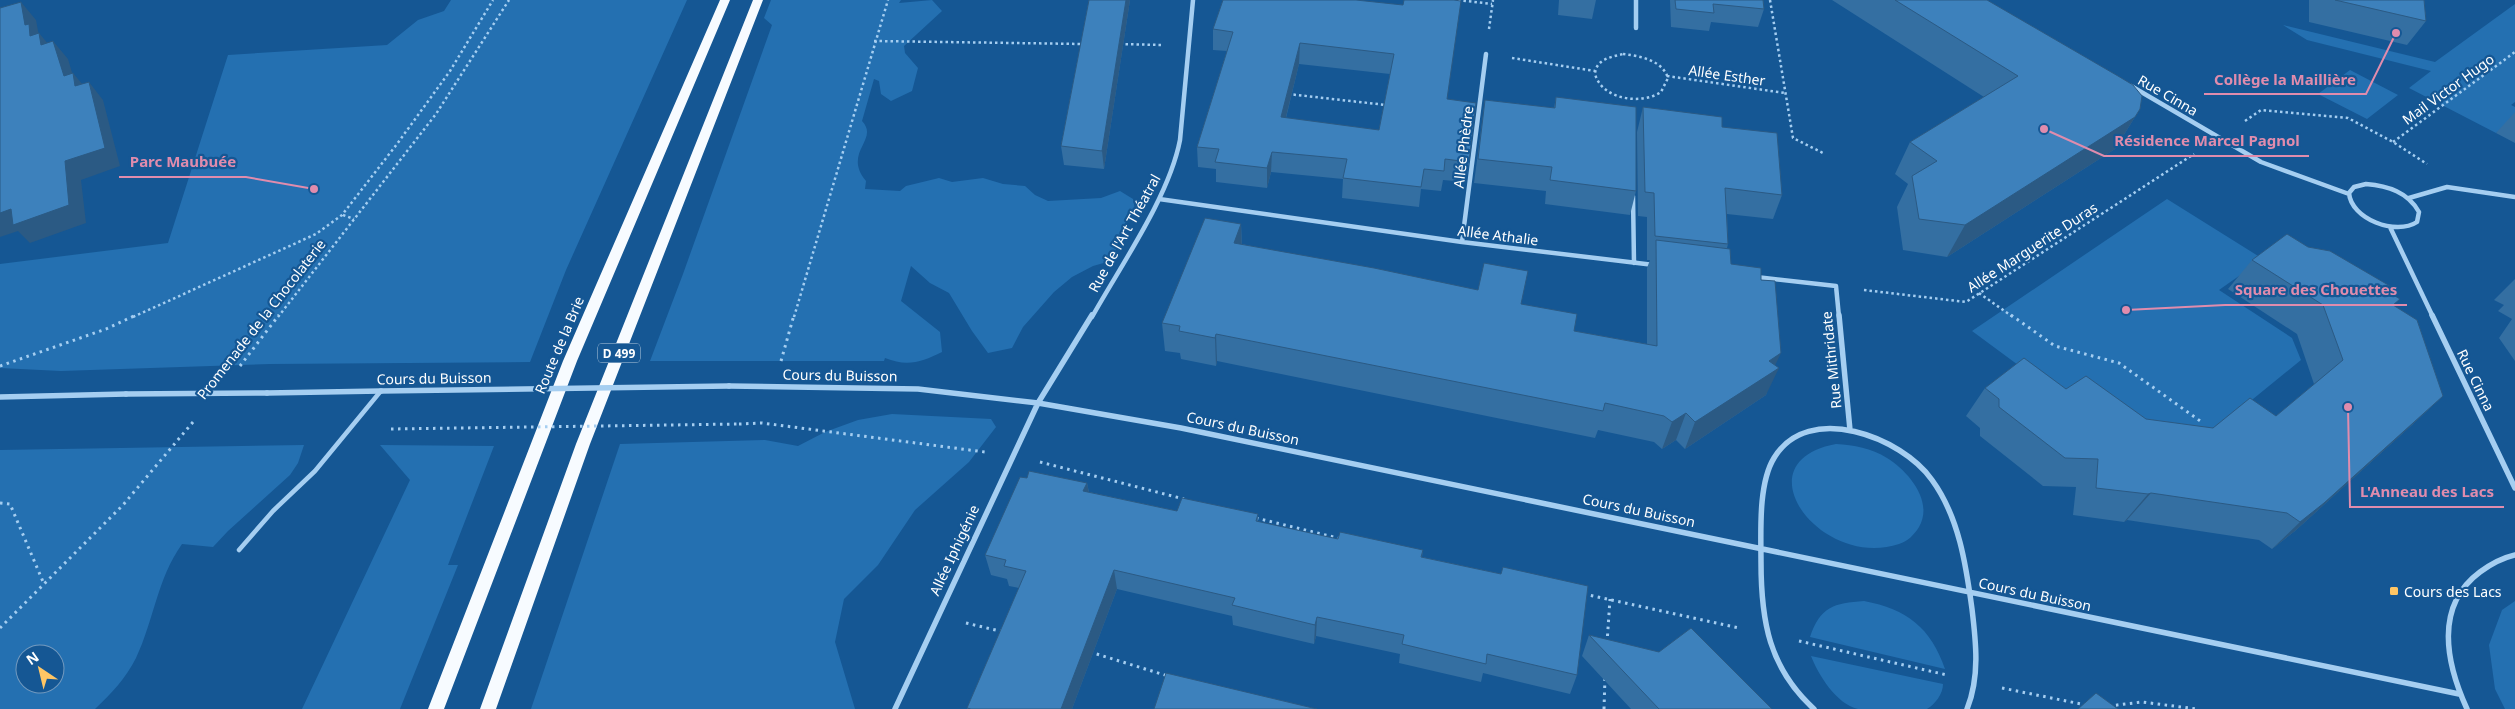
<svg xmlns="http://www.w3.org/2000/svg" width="2515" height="709" font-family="'Noto Sans',sans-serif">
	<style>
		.green { fill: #2470b1; fill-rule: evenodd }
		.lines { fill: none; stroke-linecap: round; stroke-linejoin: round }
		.path-far1 { stroke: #a5cef1; stroke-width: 2.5; stroke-dasharray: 2.5 3; stroke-linecap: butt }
		.path { stroke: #a5cef1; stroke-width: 3; stroke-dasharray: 2.5 4.5; stroke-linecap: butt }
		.service { stroke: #a5cef1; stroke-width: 4.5 }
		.minor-far1 { stroke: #a5cef1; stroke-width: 4.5 }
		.minor { stroke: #a5cef1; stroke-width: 5.5 }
		.trunk { fill: #f7fbff; fill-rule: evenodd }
		.path-bridge { stroke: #a5cef1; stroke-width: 3; stroke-dasharray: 2.5 4.5; stroke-linecap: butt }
		.minor-bridge { stroke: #a5cef1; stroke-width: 5.5 }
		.wall { fill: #346fa2; fill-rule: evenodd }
		.shaded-wall { fill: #2b5a84 }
		.building { fill: #3d81bc; stroke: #2b5a84; fill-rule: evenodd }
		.poi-dot { fill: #ffc665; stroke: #155794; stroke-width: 2 }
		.labels { text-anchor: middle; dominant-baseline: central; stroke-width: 4.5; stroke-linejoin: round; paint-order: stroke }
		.shield { fill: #155794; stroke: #b9cddf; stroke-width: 1 }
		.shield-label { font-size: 12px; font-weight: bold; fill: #fff }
		.street-label { font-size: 14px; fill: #fff; stroke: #155794 }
		.poi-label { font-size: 14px; fill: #fff; stroke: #155794; text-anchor: start }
		.leader { fill: none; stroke: #e08cad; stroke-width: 2 }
		.callout-dot { fill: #e08cad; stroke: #155794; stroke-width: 2 }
		.callout-label { font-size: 15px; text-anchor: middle; font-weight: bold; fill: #e08cad; stroke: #155794; stroke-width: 4.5; stroke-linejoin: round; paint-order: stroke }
	</style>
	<rect width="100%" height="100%" fill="#155794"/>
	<path class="green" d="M451,0h236l-121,270 -36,92 -260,2 -209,7 -61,-3v-104l168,-21 60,-188 159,-10 31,-25 26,-9z
		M771,0h130l-2,3 33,-3 10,11 -38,35 1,7 13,15 -6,23 -21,10 -10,-7 -2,-13 -5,-2 -12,42c18,19 -20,31 4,60l-1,8 35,2 6,-5 33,-8 13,4 31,-4 20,6 22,2 10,9 13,6 53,-3 19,-7 13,8 2,11 -18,30 -1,10 -9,12 -14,4 -21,11 -18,15 -31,35 -11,21 -24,5 -16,-22 -23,-38 -19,-10 -19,-17 -10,35 39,31 2,20c-20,10 -35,15 -57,6l-1,3h-234l33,-87 89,-249 -8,-7z
		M2515,4v98l-4,3 4,2v12l-19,14 -87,-45 22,-17 -124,-31 -24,-15 152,37z
		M2350,70l48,25 -31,24 -49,-25z
		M2167,199l96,60 -44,31 73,48 9,22 -113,92 -67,-11 -149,-110z
		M892,414l99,5 5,8 -27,35 -54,48 -37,55 -34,34 -9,43 20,67h-324l89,-265 145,-4 33,6 27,-14 33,-12z
		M1836,444c18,1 35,4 51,14 21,13 47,43 32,69 -5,8 -11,14 -20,17 -78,26 -160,-82 -63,-100z
		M304,445l-6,18 -8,12 -62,56 -15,16 -31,-3c-25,35 -28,76 -46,114 -10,20 -25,36 -41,51h-95v-259zM25,654h30v30h-30z
		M380,445l114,1 -46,119h10l-58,144h-98l108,-229z
		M1864,601c43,8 67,27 81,68l-135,-32c10,-30 24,-34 54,-36z
		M2515,601v108h-10l-10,-20 -6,-44 13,-35z
		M1811,656l132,28c0,10 -8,20 -16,25 -19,0 -52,0 -69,0 -22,-5 -40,-35 -47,-53z"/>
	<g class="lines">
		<path class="path-far1" d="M1458,0l34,4
			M1770,0l23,138 32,16
			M1489,29l4,-29
			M874,41l209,3
			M1120,44l43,1
			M1623,54c17,2 39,6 45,24l-7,14c-19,13 -59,8 -66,-18 1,-15 16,-17 28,-20z
			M1512,58l83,13
			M1667,76l118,17
			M1288,94l98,11
			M2245,121l16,-11 87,8 45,24 34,22
			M2393,142l122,-90
			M343,215l11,4
			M1864,290l102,12 228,-148
			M1979,293l34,24
			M133,317l183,-83 26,-19 55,-71 53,-73 43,-71
			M278,317l158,-203 73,-114
			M794,317l94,-317"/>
		<path class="path" d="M2011,315l44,31 64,17 84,60
			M781,361l13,-46
			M0,366l106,-37 30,-14
			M240,366l39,-51
			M739,424l23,-1 223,29
			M1040,462l144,37
			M0,503l10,1 34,80
			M1256,518l86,21
			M1584,594l155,34
			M966,623l38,9
			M0,628l123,-123 70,-83
			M1799,641l148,34
			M1607,643l3,-44
			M1090,652l78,24
			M2002,688l84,17
			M2109,706l33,-4 55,7
			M1604,709l1,-32"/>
		<path class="service" d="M239,550l34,-39 42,-40 65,-79"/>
		<path class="minor-far1" d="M1636,0v28
			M2131,86l130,76 88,32
			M2366,184c22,2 42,8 53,28l-2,10c-21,14 -66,-3 -68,-29l5,-6z
			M1633,196l1,67
			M2409,198l38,-11 68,10
			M1159,199l303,43 192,23
			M2390,227l43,90
			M1462,242l24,-188
			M1756,277l80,9 3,31
			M1092,317c29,-52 77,-120 88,-177l13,-140"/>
		<path class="minor" d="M1839,315l11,115
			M2432,315l83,173
			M729,386l189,3 120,14 143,25 1278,266
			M267,393l114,-2
			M0,397l126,-3
			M895,709l143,-306 54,-88
			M1814,709c-45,-41 -53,-88 -53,-147 0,-29 -3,-78 13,-104 34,-57 128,-21 158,22 27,37 34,85 40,129 4,33 8,68 -5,100
			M2467,709c-21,-46 -33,-103 13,-137 11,-8 22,-14 35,-17"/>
		<path class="trunk" d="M720,0h10l-153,361 -133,348h-16l135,-348z
			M753,0h10l-173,444 -94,265h-16l96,-265z"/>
		<path class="path-bridge" d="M391,429l348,-5"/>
		<path class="minor-bridge" d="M381,391l348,-5
			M126,394l141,-1"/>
	</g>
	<path class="wall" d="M1089,0h41l-26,169 -40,-4 -3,-19z
		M1356,0l91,99 22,63 -3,20 -23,-2 -2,11 -20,-2 -2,18 -77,-9 1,-19 -72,-7 -4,16 -51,-6v-13l-18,-2 -1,-20 30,-96 -14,-1v-21zM1299,64l91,10 -11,56 -93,-12z
		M1559,0h37l-4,19 -34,-4z
		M1670,0h93l1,9 -6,18 -47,-5 -2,9 -38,-4z
		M1832,0h155l153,109 -25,40 -168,108 -44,-7 -6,-43 11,-23 -13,-10 15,-32 74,-45z
		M2309,0h115l2,21 -19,24 -98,-23z
		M1556,97l80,94 -6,24 -85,-11 1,-13 -72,-8 11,-83 69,8z
		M1643,107l79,20 60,68 -9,24 -46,-5 1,30 -1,4 4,16 30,16 14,85 -9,30 -81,54 -9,-9 -14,9 -8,-7 -56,-12 -3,8 -378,-77 -1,5 -35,-7 -1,-6 -15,-2 -3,-28 79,-99 1,20 279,60 53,27 73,13v-76l3,-8h-3v-43l-9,-1 -1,-84z
		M2515,112v31l-19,-10z
		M2308,247l78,44 57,105 -31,29 -117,106 -23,18 -13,-9 -132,-20 -3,2 -51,-7 3,-28 -33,-1 -63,-50v-8l-14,-12 19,-28 81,1 80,30 67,9 63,-12 38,-32 -17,-50 -69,-45 24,-29z
		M2515,279v82l-16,-23 13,-19 -14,-8 6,-6 -10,-5z
		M1027,478l60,5 2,9 88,19 81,3v8l80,17 85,11 -1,7 79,17 2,-7 74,108 -7,19 -87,-21 -2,9 -82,-19 1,-9 -84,-18 -2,8 -81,-19 -1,-9 -115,-27 -45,120h-105v-1l52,-120 -10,-2 -2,-7 -16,-4 -6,-20z
		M1589,635l183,74h-141l-49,-53z"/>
	<path class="shaded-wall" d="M1126,0h4l-26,169 -2,-18z
		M21,2l15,18 3,16v-3l15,18 -10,-1 -14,-14 -5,-11z
		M53,41l15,18 6,20 -1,-6 15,18 2,13 -26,-28z
		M1300,43l-1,21 -18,73v-20z
		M89,82l14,18 17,66 -39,14 5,43 -56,20 -12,-12 -18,6v-24z
		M2140,109l-25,40 -168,108 18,-32z
		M1272,152l-1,20 -4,16v-20z
		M1241,224l1,28 -8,-9z
		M1216,334l1,27 -1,5 -1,-28z
		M1781,353l-9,19 7,-4 -13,27 -81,54 10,-27 74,-61z
		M2443,396l-31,29 -117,106 -23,18 28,-27z
		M1686,413l-10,27 -14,9 10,-27z
		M1087,483l4,20 -8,-12z
		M2151,493l-24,27 -3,2 24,-28z
		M1114,570l3,19 -45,120h-11z
		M1317,617l-1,19 -2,8 1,-19z"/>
	<path class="building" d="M1089,0h37l-24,151 -41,-5z
		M1223,0h133l47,5 1,-5h50l7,1 -14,98 29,4 -7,59 -24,-3 -1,12 -20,-2 -3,18 -78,-9 4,-19 -75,-7 -5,16 -52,-6 4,-13 -22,-2 36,-115 -20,-3zM1300,43l94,11 -15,76 -98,-13z
		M1675,0h88l1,9 -51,-5 1,9 -38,-4z
		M1895,0h92l131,76 15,9 9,11 -2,13 -5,8 -170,108 -46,-6 -7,-43 25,-15 -27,-19 108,-66z
		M2335,0h89l2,21z
		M21,2l4,23 4,-1 1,12 9,-3 2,12 12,-4 11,35 9,-3 2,13 14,-4 16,66 -40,13 4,44 -56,20 -2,-16 -11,4v-205z
		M1556,97l80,10v84l-86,-11 2,-13 -74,-8 7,-59 70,8z
		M1643,107l79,10v10l55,6 5,62 -57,-7 3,56 -73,-8 -1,-43 -9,-1z
		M1205,218l36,6 -7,19 140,25 104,22 6,-27 44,8 -7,33 56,10 -3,17 83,15 -1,-106 74,9 1,15 30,4v12l14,1 6,72 -12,8 10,7 -84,54 -9,-9 -14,9 -8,-6 -59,-13 -2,8 -387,-77 -1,4 -36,-7 1,-5 -18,-3z
		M2287,234l21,13 22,4 60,35 -5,4 15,9 -7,6 24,15 26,76 -119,107 -24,19 -13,-9 -136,-20 -3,1 -52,-6 2,-29 -33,-1 -66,-51v-8l-14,-11 39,-30 42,31 20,-13 60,43 67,9 37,-30 26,18 67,-56 -20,-55 -71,-45z
		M1029,471l58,12 -4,8 94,20 5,-13 76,16 -2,7 82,18 2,-7 83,18 -2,7 80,17 2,-7 85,19 -11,89 -90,-21 -1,10 -84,-20 2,-9 -87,-18 -2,8 -83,-20 3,-7 -121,-28 -53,139h-90l-4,-1 59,-137 -22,-5 2,-6 -21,-5 35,-78 7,1z
		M1691,628l81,81h-113l-70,-74 70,17z
		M1166,673l151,36h-163z
		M2096,693l22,16h-40z"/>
	<rect class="poi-dot" x="2389" y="586" width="10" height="10" rx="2.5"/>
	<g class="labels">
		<rect class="shield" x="598" y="343.5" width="42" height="19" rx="4"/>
		<g class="shield-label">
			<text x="619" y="353">D 499</text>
		</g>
		<g class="street-label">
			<text transform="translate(1727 75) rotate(8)">Allée Esther</text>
			<text transform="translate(2448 89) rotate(-36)">Mail Victor Hugo</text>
			<text transform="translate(2168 95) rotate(30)">Rue Cinna</text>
			<text transform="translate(1463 147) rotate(-83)">Allée Phèdre</text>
			<text transform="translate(1124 233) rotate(-61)">Rue de l'Art Théatral</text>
			<text transform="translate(1498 235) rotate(7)">Allée Athalie</text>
			<text transform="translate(2032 247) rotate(-33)">Allée Marguerite Duras</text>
			<text transform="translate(261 319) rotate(-52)">Promenade de la Chocolaterie</text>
			<text transform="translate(559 345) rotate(-67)">Route de la Brie</text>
			<text transform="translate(1831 360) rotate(-96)">Rue Mithridate</text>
			<text transform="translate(840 375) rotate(1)">Cours du Buisson</text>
			<text transform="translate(434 378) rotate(-1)">Cours du Buisson</text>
			<text transform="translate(2476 380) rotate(64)">Rue Cinna</text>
			<text transform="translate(1243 428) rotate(12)">Cours du Buisson</text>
			<text transform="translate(1639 510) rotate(12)">Cours du Buisson</text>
			<text transform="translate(954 550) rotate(-65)">Allée Iphigénie</text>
			<text transform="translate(2035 594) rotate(12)">Cours du Buisson</text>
		</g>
		<g class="poi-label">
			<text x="2404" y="591">Cours des Lacs</text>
		</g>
	</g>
	<path class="leader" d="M2396 33L2366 94H2204M2044 129L2104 156H2309M314 189L246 177H119M2126 310L2225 305H2407M2348 407L2350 507H2504"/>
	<g class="callout-dot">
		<circle cx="2396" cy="33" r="5"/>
		<circle cx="2044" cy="129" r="5"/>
		<circle cx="314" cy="189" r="5"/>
		<circle cx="2126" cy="310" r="5"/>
		<circle cx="2348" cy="407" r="5"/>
	</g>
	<g class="callout-label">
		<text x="2285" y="85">Collège la Maillière</text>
		<text x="2207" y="146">Résidence Marcel Pagnol</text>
		<text x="183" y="167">Parc Maubuée</text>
		<text x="2316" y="295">Square des Chouettes</text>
		<text x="2427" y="497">L'Anneau des Lacs</text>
	</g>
	<g transform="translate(40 669) rotate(325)"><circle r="24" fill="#155794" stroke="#739abf"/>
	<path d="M0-4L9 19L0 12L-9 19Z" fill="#ffc665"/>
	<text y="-8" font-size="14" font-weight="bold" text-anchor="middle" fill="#ffffff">N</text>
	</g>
</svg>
